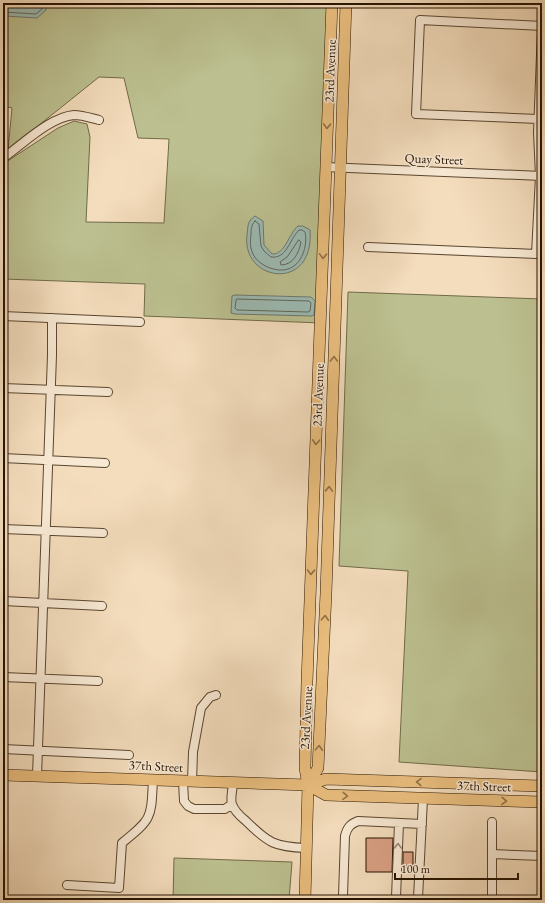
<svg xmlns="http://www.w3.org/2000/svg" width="545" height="903" font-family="'EB Garamond',serif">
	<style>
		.green { fill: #bcc090; stroke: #716a48 }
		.water { fill: #9cbbb4; stroke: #6d786c }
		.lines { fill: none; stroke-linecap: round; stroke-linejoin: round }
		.shore { stroke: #61675a; stroke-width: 1 }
		.building { fill: #d9a084; stroke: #261300 }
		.minor-casing { stroke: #5a462f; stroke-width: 10 }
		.major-casing { stroke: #261300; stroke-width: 12 }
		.minor { stroke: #f8e9d4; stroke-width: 8 }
		.major { stroke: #eabe7e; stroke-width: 11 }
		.oneway { stroke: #927145 }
		.oneway2 { stroke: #9a8975 }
		.labels { text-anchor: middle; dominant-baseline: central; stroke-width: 3; stroke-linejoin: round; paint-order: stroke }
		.street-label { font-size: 13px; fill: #261300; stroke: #f8e9d4 }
	</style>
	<rect width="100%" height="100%" fill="#f4ddbd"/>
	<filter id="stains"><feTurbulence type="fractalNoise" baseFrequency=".005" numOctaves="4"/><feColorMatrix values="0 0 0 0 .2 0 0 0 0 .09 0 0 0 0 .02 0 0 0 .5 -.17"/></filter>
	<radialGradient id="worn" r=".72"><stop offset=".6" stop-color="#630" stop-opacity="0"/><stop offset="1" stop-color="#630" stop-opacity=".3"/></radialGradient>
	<path class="green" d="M3,3h327l-9,320 -177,-7 1,-32 -142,-5v-115l55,-36 16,-7 13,3 3,13 -4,85 78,1 5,-84 -31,-1 -14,-60 -25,-1 -91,73 4,-42 -9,-2z
		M348,292l194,7v473l-143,-10 9,-191 -69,-5z
		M174,858l118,4 -3,38h-116z"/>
	<path class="water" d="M3,3h43v7l-9,8 -32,-2 -2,-1z
		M255,216l8,5 1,24 8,9c13,1 17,-21 26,-28h5l7,4c5,63 -69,52 -63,5 1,-8 0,-14 8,-19z
		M235,295l76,2 4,4 -1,14 -2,1 -77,-2 -4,-1 1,-17z"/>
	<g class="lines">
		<path class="shore" d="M3,12l33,2 6,-5v-6
			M255,221l4,3 2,22 3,5 7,6c16,2 18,-17 28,-27h3l3,2c3,13 -3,33 -17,37 -12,4 -30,-4 -35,-15 -3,-6 -3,-13 -2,-19 0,-5 0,-10 4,-14z
			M299,240l2,2c-2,11 -8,23 -20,23l-1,-3 7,-5z
			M237,299l72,2 2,2 -1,8 -2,1 -71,-2 -2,-2 1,-7z"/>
	</g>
	<path class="building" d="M366,838h27l-1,34h-26z
		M403,852h10v14h-10z"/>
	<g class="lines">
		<g class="minor-casing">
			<path id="minor" d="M538,119l-122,-5 4,-94 122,6
				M3,158c20,-14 47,-41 71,-43 8,0 17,3 25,5
				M325,167l217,9
				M368,247l168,7 4,-78 -2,-43 4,-105
				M3,316l137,6
				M3,388l105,4
				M3,458l102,5
				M3,529l100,4
				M3,601l99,5
				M3,677l95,4
				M3,749l126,6
				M37,776l15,-421v-37
				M183,781l1,20 4,5 6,3h31l7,-5
				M192,782l1,-30 8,-44 9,-11 6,-2
				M233,782c0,6 -3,17 -1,22 2,6 9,13 14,17 22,22 29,26 60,27
				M492,854l50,2
				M67,885l52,3 3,-45c31,-25 29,-25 31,-64
				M343,896l2,-60c2,-8 5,-12 13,-15l64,3
				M396,897l3,-74
				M418,898l5,-99
				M492,900v-78"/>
		</g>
		<g class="major-casing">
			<path id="major" d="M3,775l305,10 18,-6 216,7
				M308,785l10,-17 8,-175 20,-590
				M308,785l18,10 216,7
				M305,900l3,-115 -3,-17 2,-86 25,-679"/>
		</g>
		<use href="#minor" class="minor"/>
		<use href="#major" class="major"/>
	</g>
	<defs><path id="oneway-chevron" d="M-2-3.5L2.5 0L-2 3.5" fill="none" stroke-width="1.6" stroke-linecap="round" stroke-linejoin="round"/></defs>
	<g class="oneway">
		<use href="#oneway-chevron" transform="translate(327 126) rotate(92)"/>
		<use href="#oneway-chevron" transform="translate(323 256) rotate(92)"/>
		<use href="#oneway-chevron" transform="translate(334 359) rotate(-88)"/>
		<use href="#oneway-chevron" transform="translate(316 442) rotate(93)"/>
		<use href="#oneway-chevron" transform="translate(329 489) rotate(-88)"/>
		<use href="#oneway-chevron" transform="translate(311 572) rotate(92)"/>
		<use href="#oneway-chevron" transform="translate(325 618) rotate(-87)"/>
		<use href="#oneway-chevron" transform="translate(319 748) rotate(-87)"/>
		<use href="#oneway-chevron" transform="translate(419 782) rotate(-178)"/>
		<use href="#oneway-chevron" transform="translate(345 796) rotate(3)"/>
		<use href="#oneway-chevron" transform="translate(504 801) rotate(2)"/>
	</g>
	<use class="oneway2" href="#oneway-chevron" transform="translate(398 846) rotate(-88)"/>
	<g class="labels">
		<g class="street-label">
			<text transform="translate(330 71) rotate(-88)">23rd Avenue</text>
			<text transform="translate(434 159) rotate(2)">Quay Street</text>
			<text transform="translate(318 395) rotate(-88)">23rd Avenue</text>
			<text transform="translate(306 718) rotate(-87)">23rd Avenue</text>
			<text transform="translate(156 766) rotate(3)">37th Street</text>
			<text transform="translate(484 786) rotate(2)">37th Street</text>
		</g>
	</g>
	<rect width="545" height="903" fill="none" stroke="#f4ddbd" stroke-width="16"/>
	<rect x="4" y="4" width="537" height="895" fill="none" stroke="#261300" stroke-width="2"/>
	<rect x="8" y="8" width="529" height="887" fill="none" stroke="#261300"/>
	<path d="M395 873v6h123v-6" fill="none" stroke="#261300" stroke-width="2"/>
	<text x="401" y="873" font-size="12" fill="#261300" stroke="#f8e9d4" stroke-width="3" paint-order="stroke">100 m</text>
	<rect width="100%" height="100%" filter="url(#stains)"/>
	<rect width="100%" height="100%" fill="url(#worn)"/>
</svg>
